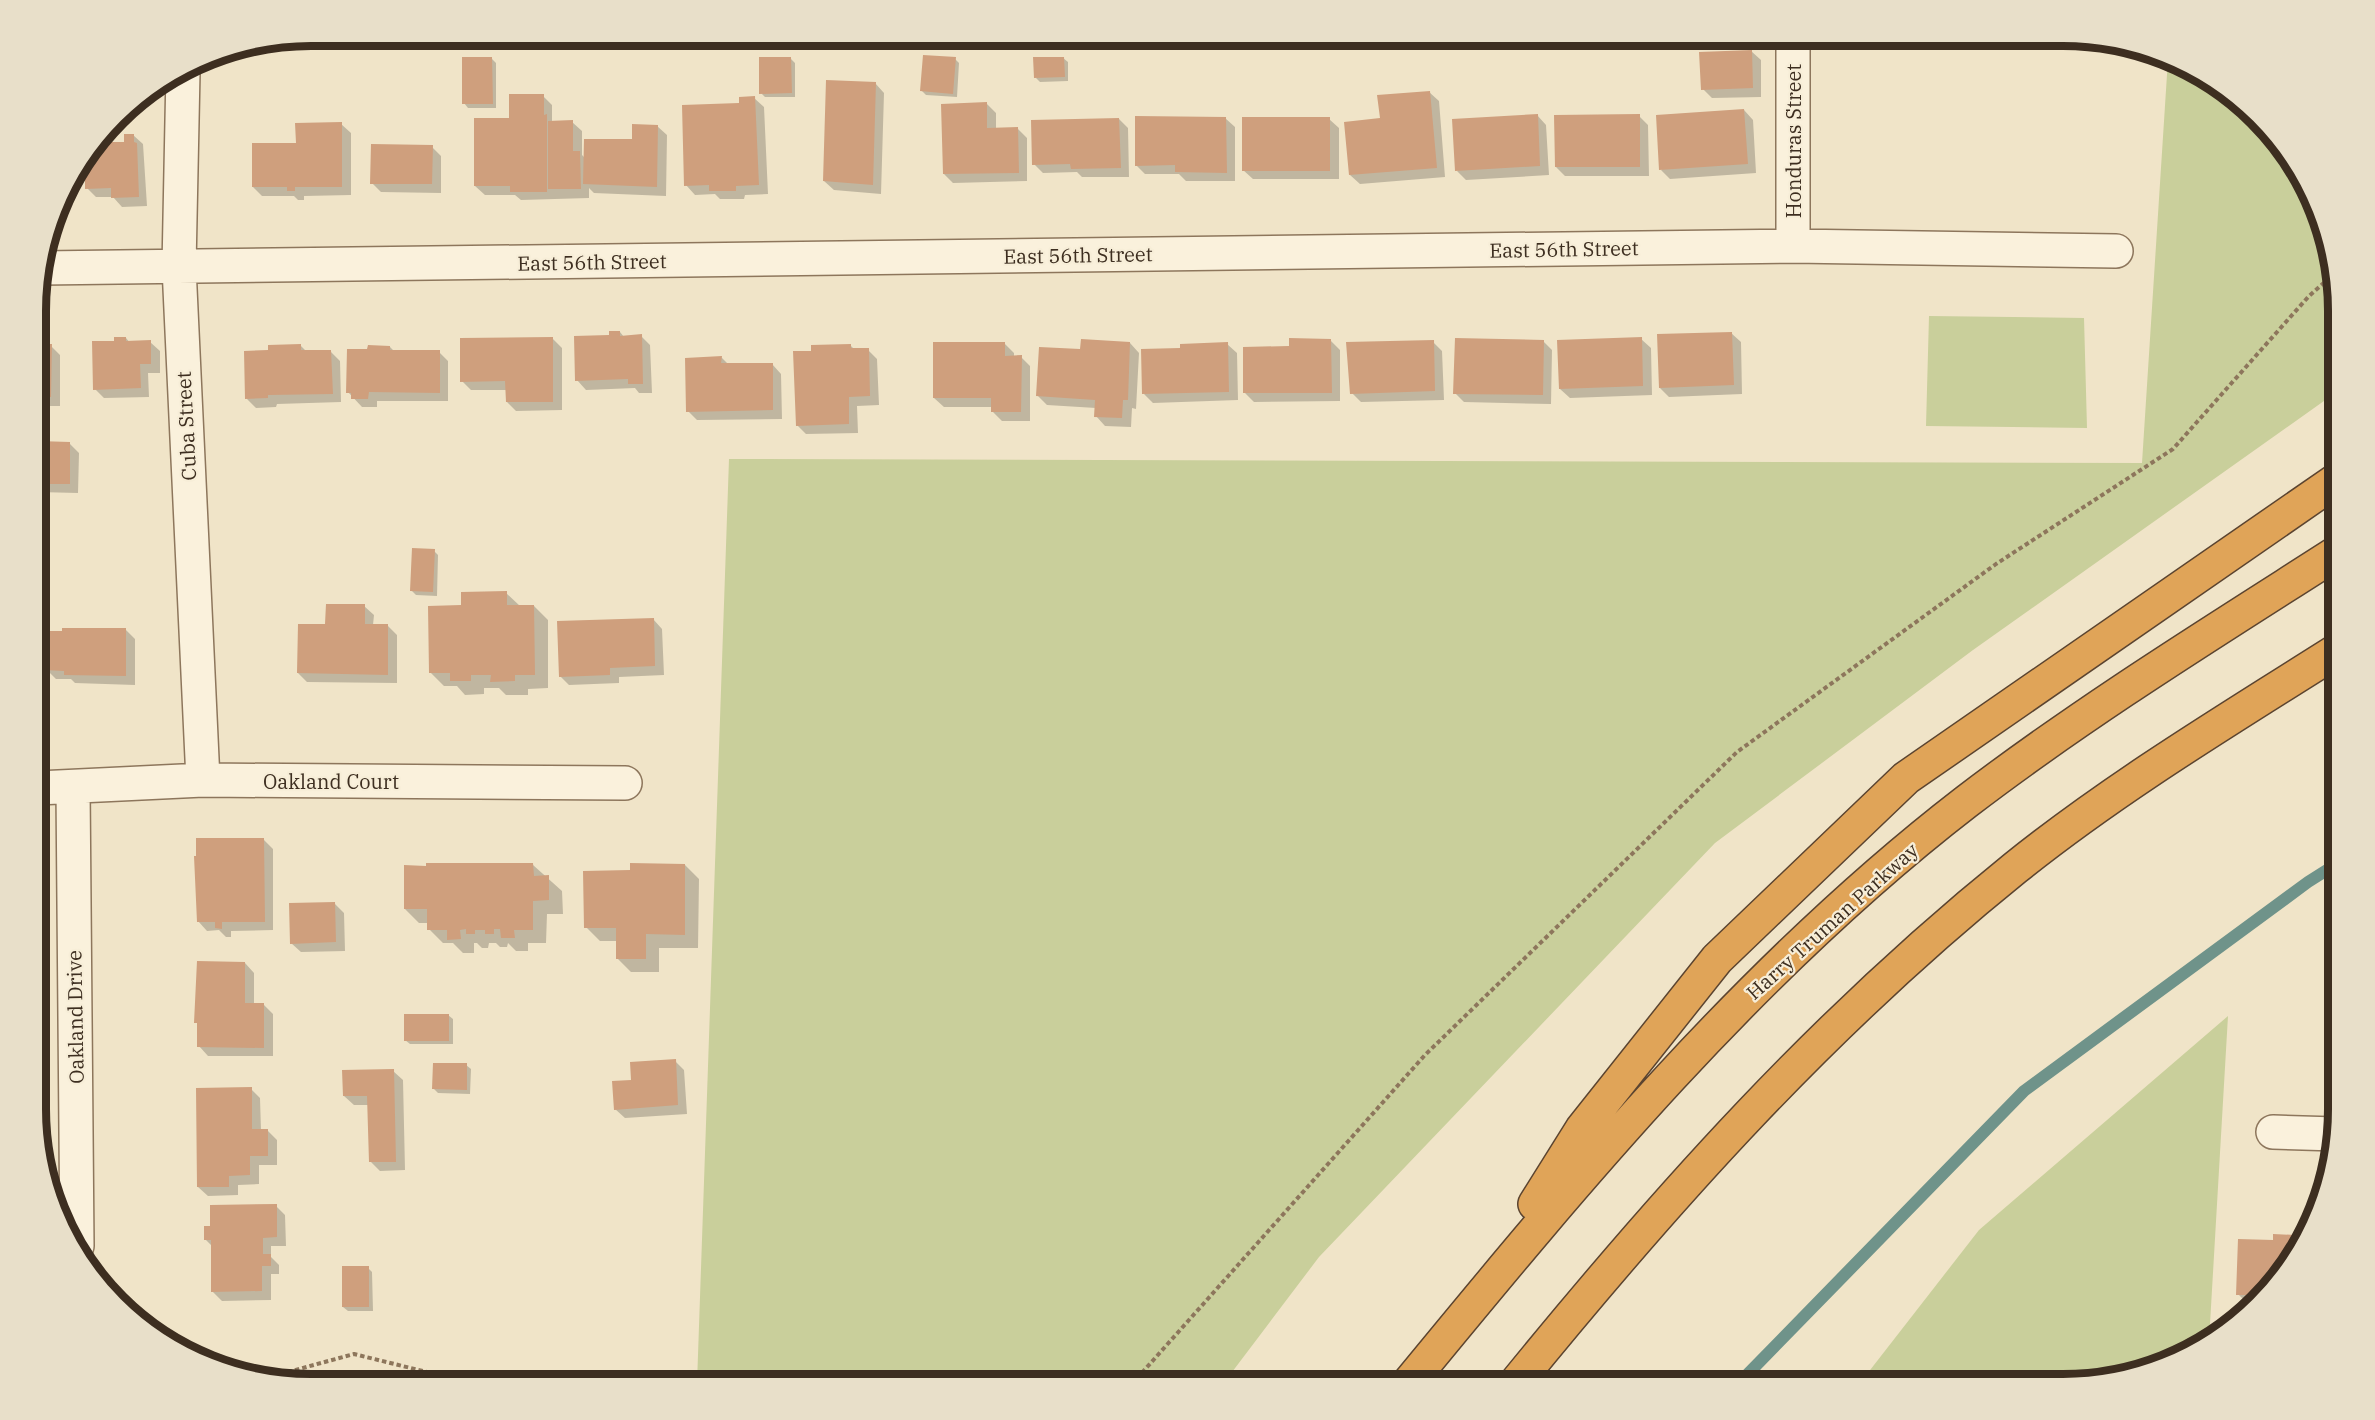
<svg xmlns="http://www.w3.org/2000/svg" width="2375" height="1420" font-family="'IBM Plex Serif',serif">
	<style>
		.green { fill: #c9cf9b }
		.shadow { fill: #0003 }
		.lines { fill: none; stroke-linecap: round; stroke-linejoin: round }
		.stream { stroke: #6f938a; stroke-width: 12 }
		.building { fill: #cf9f7d }
		.minor-casing { stroke: #8d765c; stroke-width: 36 }
		.motorway-casing { stroke: #5b4430; stroke-width: 36 }
		.path { stroke: #8d765c; stroke-width: 4; stroke-dasharray: 4.5 3; stroke-linecap: butt }
		.minor { stroke: #faf1dc; stroke-width: 33 }
		.motorway { stroke: #e0a458; stroke-width: 33 }
		.labels { text-anchor: middle; dominant-baseline: central; stroke-width: 4.5; stroke-linejoin: round; paint-order: stroke }
		.street-label { font-size: 20px; fill: #3d2e20; stroke: #f7eed8 }
		.rim { fill: none; stroke: #3d2e20; stroke-width: 8 }
	</style>
	<rect width="100%" height="100%" fill="#f0e4c8"/>
	<path class="green" d="M2168,59l33,14 92,86 31,65 14,70v97l-365,259 -258,193 -396,414 -96,127h-526l32,-925 1413,4z
		M1929,316l155,2 3,110 -161,-2z
		M2228,1016l-19,325 -8,6 -120,36h-221l119,-153z"/>
	<path class="shadow" d="M1751,51l10,9v37l-49,1 -9,-9z
		M790,58l5,5v34h-30l-4,-4z
		M1063,58l5,4v19l-28,1 -4,-4z
		M492,59l4,4v45h-28l-4,-5z
		M955,59l4,4 -2,34 -31,-2 -4,-4z
		M875,83l9,10 -3,101 -47,-4 -10,-9z
		M1429,92l10,9 6,76 -85,7 -10,-9 32,-55z
		M543,96l9,9v17h20l10,9v24l3,3 49,-17 23,-15 10,9 -1,61 -72,-3 -5,-5v10l-68,2 -6,-5h-30l-10,-9 36,-67z
		M754,98l10,9 4,87 -23,1 -1,4h-24l-5,-5 -20,1 -9,-10 55,-80z
		M986,103l10,10v16l21,-1 10,10v43l-74,2 -9,-9z
		M1744,110l9,10 3,53 -86,6 -9,-9z
		M1537,115l9,10 3,50 -83,5 -9,-9z
		M1639,116l9,9 1,51h-84l-9,-9z
		M1225,118l10,9v54h-49l-7,-7h-34l-9,-9z
		M1119,119l9,9 1,49h-47l-5,-5 -34,1 -9,-9z
		M1329,119l10,9v51h-86l-10,-9z
		M341,124l10,9v62l-47,1v4h-6l-4,-4h-32l-9,-9 44,-43z
		M133,135l10,9 4,62 -25,1 -9,-10h-17l-9,-9 -1,-26 17,-23 4,5 19,-1z
		M432,147l9,9v37l-60,-1 -9,-9z
		M63,196v14h-5z
		M620,332l4,5 17,-1 9,9 2,48h-13l-4,-5 -49,2 -9,-10 33,-43z
		M1731,333l10,9 1,52 -73,3 -9,-9z
		M126,338l4,5 20,-1 10,9v22h-12l1,24 -45,1 -9,-9 21,-46z
		M552,338l10,10v62l-46,1 -9,-9v-12h-36l-9,-9z
		M1641,339l10,9 1,47 -82,3 -10,-9z
		M1330,340l10,10v51l-86,1 -9,-9 45,-45z
		M1543,341l9,9 -1,54 -87,-2 -9,-9z
		M1433,342l9,9 2,49 -83,2 -9,-9z
		M1004,343l10,10v4h7l9,9v55h-28l-9,-9v-5h-49l-10,-9z
		M1130,343l9,10 -3,56 -4,-1 -1,19 -26,-1 -9,-10v-8l-49,-3 -9,-9 44,-45z
		M1227,344l10,9 1,47 -85,3 -9,-9 38,-45z
		M300,345l7,7 23,-1 10,10 1,41 -64,2 -1,3 -20,1 -9,-9 22,-47z
		M850,345l5,5h13l9,9 2,46 -22,1 1,27 -52,1 -9,-9 16,-72z
		M38,346h13l9,9v51h-19v14h-3z
		M390,347l5,5h44l9,9v40h-71v6h-15l-14,-15z
		M721,357l8,8 43,-1 9,10 1,45 -85,1 -9,-9z
		M38,443l32,1 9,9 -1,40 -40,-1z
		M434,551l4,4 -1,41 -21,-1 -4,-4z
		M506,593l14,13h14l14,14v68l-20,1v6h-22l-7,-7h-15v6l-19,1 -8,-9h-13l-14,-14 33,-66z
		M364,606l10,9 -1,10 15,1 9,9v48l-90,-1 -9,-9 29,-48z
		M653,619l9,10 2,46 -45,2v6l-50,2 -9,-9z
		M125,629l10,10v46l-60,-2 -4,-4h-15l-9,-9z
		M264,840l9,9v81l-42,1v6h-5l-7,-7 -12,1 -9,-10z
		M533,865l29,26 1,23h-16l-1,29h-18v8h-12l-8,-8 -1,4h-7l-4,-4h-7l-1,5h-6l-5,-5h-3v10h-11l-10,-10h-10l-14,-14v-6h-10l-14,-14z
		M685,865l14,14 -1,69h-39v24h-28l-14,-14v-17h-17l-14,-14 46,-56z
		M38,876l2,2 -2,57z
		M334,903l10,10 1,38 -44,1 -10,-9z
		M245,963l9,10v32h10l9,9v42h-65l-9,-10v-21l-3,-3z
		M448,1015l5,4v25h-43l-5,-4z
		M675,1061l9,9 3,44 -62,4 -10,-9 17,-28z
		M466,1065l5,4 -1,25 -32,-1 -4,-4z
		M393,1071l10,9 2,90 -25,1 -9,-9 -2,-57h-15l-10,-9z
		M251,1089l9,9 1,33h7l9,9v25h-18v19l-21,1v10l-30,1 -10,-9z
		M276,1206l9,9 1,31h-15v11l8,8v9h-8v26l-49,1 -10,-10v-45l-7,-7z
		M2295,1236l8,7 -1,3 -44,57h-11l-9,-9 36,-52z
		M368,1268l4,4 1,39h-25l-5,-4z"/>
	<g class="lines">
		<path class="stream" d="M1738,1384l286,-293 284,-209 30,-19"/>
	</g>
	<path class="building" d="M1752,50l1,38 -52,2 -2,-38z
		M923,55l33,2 -3,37 -33,-3z
		M462,57h30l1,47h-31z
		M759,57h32l1,36 -33,1z
		M1033,57h31l1,20 -31,1z
		M826,80l50,2 -3,103 -50,-4z
		M1430,91l7,77 -88,7 -5,-53 36,-4 -3,-23z
		M509,94h35v21l3,-1v78h-37v-6h-36v-68h35z
		M755,96l4,89 -23,1v5h-27v-6l-25,1 -2,-81 57,-2v-6z
		M987,102v26l31,-1 1,46 -76,1 -2,-70z
		M1744,109l4,55 -89,6 -3,-55z
		M1538,114l2,52 -85,5 -3,-52z
		M1640,114v53h-85l-1,-52z
		M1135,116l91,1 1,56 -52,-1v-7l-40,1z
		M1242,117h88v54h-88z
		M1119,118l2,50 -50,1 -1,-5 -38,1 -1,-45z
		M573,120v31h7l1,38h-33v-68z
		M342,122v65h-47v4h-8v-4h-35v-44h44l-1,-20z
		M632,124l26,1 -1,62 -74,-3 1,-45h48z
		M124,134h10v8l3,1 2,54 -28,1v-10l-26,1v-25l16,-22h23z
		M371,144l62,1 -1,39h-62z
		M609,331h11v5l22,-2 1,50h-15v-5l-53,2 -1,-45 35,-1z
		M1732,332l2,53 -75,3 -2,-54z
		M114,337h12v4l25,-1v24h-11l1,24 -48,2 -1,-49h22z
		M553,337v65h-47l-1,-21 -45,1v-44z
		M1642,337l1,49 -84,3 -2,-49z
		M1289,338l42,1 1,54h-89v-46l46,-1z
		M1455,338l89,2 -1,55 -90,-1z
		M1081,339l49,3 -2,58h-5l-1,18 -28,-1 1,-17 -59,-4 3,-49 41,2z
		M1434,340l1,51 -85,3 -4,-52z
		M933,342h72v14l17,-1 -1,57h-30v-14h-58z
		M1228,342l1,50 -87,2 -1,-45 39,-1v-4z
		M38,344h14l-1,53h-13z
		M301,344v6h30l2,44 -65,1v3l-23,1 -1,-48 24,-1v-5z
		M851,344v4h18l1,48 -21,1v27l-53,2 -3,-75h18v-6z
		M368,345l22,1v4h50v43l-71,-1 -1,7h-17v-6h-5l1,-44h20z
		M722,356l-1,7h52v47l-87,2 -1,-54z
		M38,441l32,1v42h-32z
		M412,548l23,1 -2,43 -23,-1z
		M507,591v14h27l1,70h-20v6l-25,1 1,-7h-20v6h-21v-8h-21l-1,-67 33,-1v-13z
		M326,604h39v20h23v51l-91,-2 1,-49h27z
		M654,618l1,48 -45,2v7l-51,2 -2,-56z
		M62,628h64v48l-62,-1v-4l-19,-1v-39h17z
		M196,838h68l1,84h-43v7l-7,-1v-6h-18l-3,-66h2z
		M426,863h107l1,13 15,-1v25l-16,1v29h-19l1,8h-14l-1,-9h-6v5h-9v-4h-10v4h-9v-5l-6,1 1,9 -14,1v-10h-20v-21h-23v-44l22,1z
		M630,863l55,1v71l-39,-1v25h-30v-31h-32l-1,-57 47,-1z
		M335,902l1,40 -46,2 -1,-41z
		M197,961l48,1v41h19v45l-67,-1v-24h-3z
		M404,1014h45v27h-45z
		M676,1059l2,46 -64,5 -2,-29 19,-1 -1,-18z
		M433,1063h34v27l-35,-1z
		M394,1069l2,93h-27l-2,-66h-24l-1,-26z
		M252,1087v42h16v27h-18v19l-21,1v11h-32l-1,-99z
		M277,1204v33l-14,1v16h8v12h-9v25l-51,1v-52h-7v-14h6v-21z
		M2273,1234l23,1 -1,6h8l-1,5 -38,49h-28l2,-56 35,1z
		M342,1266h27v41h-27z"/>
	<g class="lines">
		<g class="minor-casing">
			<path id="minor" d="M183,72l-4,195 24,513
				M1793,246v-210
				M41,268l1752,-22 323,5
				M38,788l165,-8 422,3
				M73,788l4,458
				M2273,1132l63,2"/>
		</g>
		<g class="motorway-casing">
			<path id="motorway" d="M1535,1204l47,-75 135,-170 189,-181 432,-299
				M1408,1384c171,-208 344,-417 558,-582 119,-91 247,-170 372,-250
				M1515,1384c154,-189 309,-362 500,-516 101,-81 214,-149 323,-218"/>
		</g>
		<path class="path" d="M266,1378l88,-24 121,30
			M1132,1384l293,-329 312,-303 259,-188 177,-115 136,-153 25,-22"/>
		<use href="#minor" class="minor"/>
		<use href="#motorway" class="motorway"/>
	</g>
	<g class="labels">
		<g class="street-label">
			<text transform="translate(1793 141) rotate(-90)">Honduras Street</text>
			<text transform="translate(1564 249) rotate(-1)">East 56th Street</text>
			<text transform="translate(1078 255) rotate(-1)">East 56th Street</text>
			<text transform="translate(592 262) rotate(-1)">East 56th Street</text>
			<text transform="translate(186 426) rotate(-93)">Cuba Street</text>
			<text x="331" y="781">Oakland Court</text>
			<text transform="translate(1832 921) rotate(-42)">Harry Truman Parkway</text>
			<text transform="translate(75 1017) rotate(-91)">Oakland Drive</text>
		</g>
	</g>
	<path d="M0 0H2375V1420H0ZM311 46H2063A265 265 0 0 1 2328 311V1109A265 265 0 0 1 2063 1374H311A265 265 0 0 1 46 1109V311A265 265 0 0 1 311 46Z" fill="#e8dfc9" fill-rule="evenodd"/>
	<path class="rim" d="M311 46H2063A265 265 0 0 1 2328 311V1109A265 265 0 0 1 2063 1374H311A265 265 0 0 1 46 1109V311A265 265 0 0 1 311 46Z"/>
</svg>
